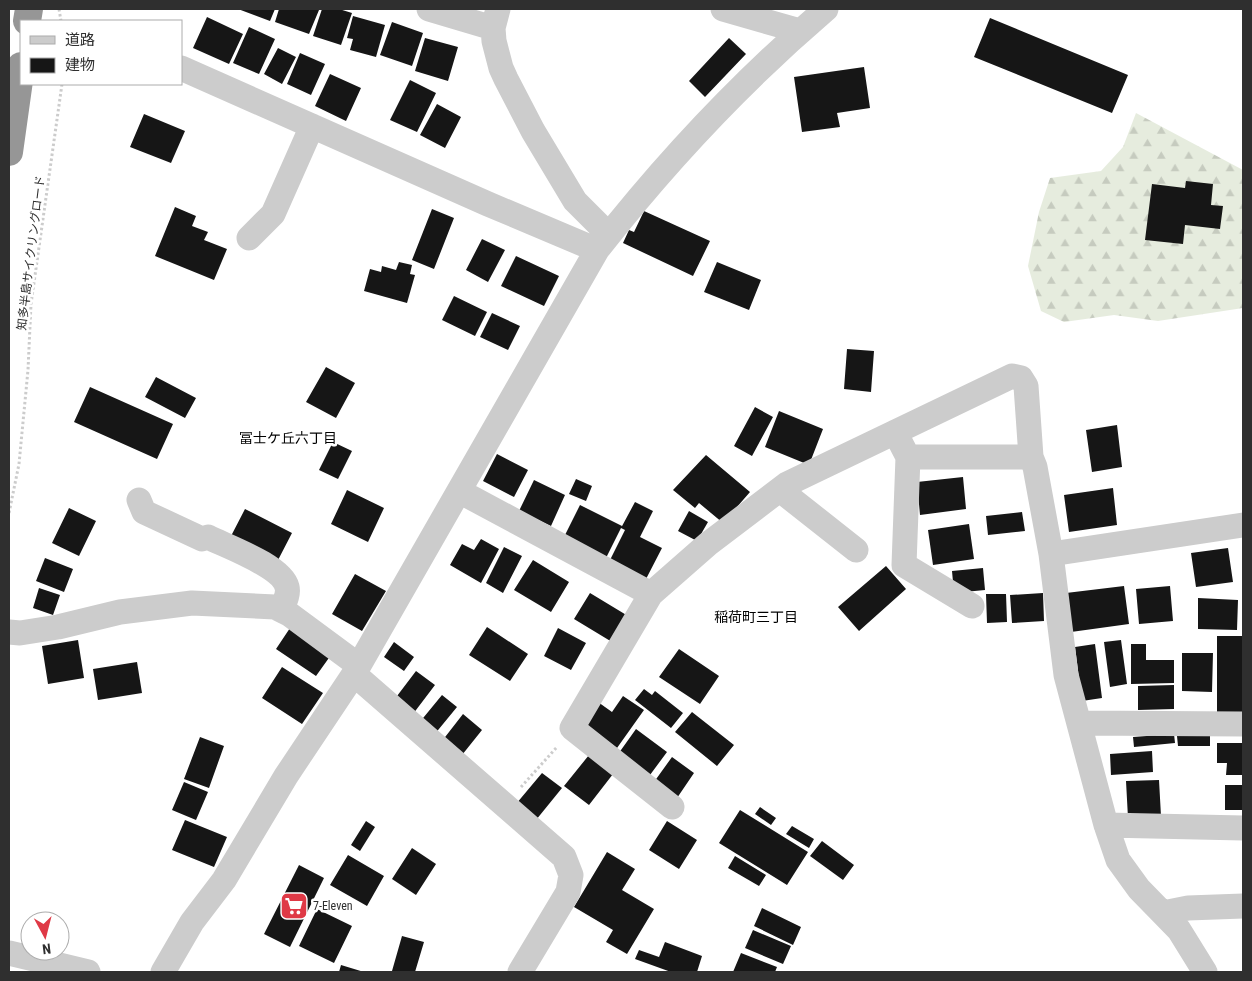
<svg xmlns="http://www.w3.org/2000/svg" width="1252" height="981" font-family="'Roboto Condensed','Noto Sans JP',sans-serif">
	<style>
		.forest { fill: url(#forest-firs) }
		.building { fill: #161616 }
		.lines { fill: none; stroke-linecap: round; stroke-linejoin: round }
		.path { stroke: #ccc; stroke-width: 3; stroke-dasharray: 2.5 2.5; stroke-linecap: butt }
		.minor { stroke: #ccc; stroke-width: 25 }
		.highway { stroke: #969696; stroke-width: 28 }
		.labels { text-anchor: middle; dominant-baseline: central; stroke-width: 5; stroke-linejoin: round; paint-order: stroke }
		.street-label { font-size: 12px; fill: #2f2f2f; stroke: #fff }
		.poi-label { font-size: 12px; fill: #2f2f2f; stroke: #fff; text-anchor: start }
		.neighbourhood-label { font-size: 14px; fill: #000; stroke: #fff }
	</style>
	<defs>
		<pattern id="forest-firs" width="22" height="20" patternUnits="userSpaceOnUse" patternTransform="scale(1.25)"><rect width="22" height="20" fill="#e6ecde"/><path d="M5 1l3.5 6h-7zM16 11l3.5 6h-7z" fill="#c6cbbf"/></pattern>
	</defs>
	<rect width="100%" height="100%" fill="#fff"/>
	<path class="forest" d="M1136,113l107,57v138l-85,13 -44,-6 -50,7 -23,-11 -13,-45 11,-54 11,-34 51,-7 22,-24z"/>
	<path class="building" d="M238,9h37l-5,12z
		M279,9l40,1 -10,24 -34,-12z
		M322,9h17l13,4 -11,32 -28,-9z
		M353,16l32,9 -9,32 -26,-7 3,-11 -6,-1z
		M207,17l36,17 -14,30 -36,-16z
		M990,18l138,57 -16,38 -138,-56z
		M392,22l31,11 -11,33 -32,-11z
		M249,27l26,12 -16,35 -26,-11z
		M425,38l33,9 -10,34 -33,-10z
		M729,38l17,16 -41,43 -16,-16z
		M278,48l18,9 -14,27 -18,-10z
		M300,53l25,11 -14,31 -24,-11z
		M864,67l6,41 -33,5 3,14 -38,5 -8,-55z
		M330,74l31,14 -15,33 -31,-15z
		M410,80l26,13 -19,39 -27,-12z
		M437,104l24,13 -16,31 -25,-13z
		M144,114l41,17 -14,32 -41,-16z
		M1186,181l27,3 -2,21 12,1 -3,23 -35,-4 -2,19 -38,-4 7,-56 33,4z
		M175,207l21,9 -4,10 16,6 -4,8 23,9 -13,31 -59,-24z
		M432,209l22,9 -20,51 -22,-9z
		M644,211l66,30 -17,35 -70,-33 6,-13 5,2z
		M482,239l23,11 -17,32 -22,-12z
		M516,256l43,20 -15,30 -43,-20z
		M399,262l13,3 -2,9 5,1 -8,28 -43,-12 6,-22 11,3 1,-6 14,4z
		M717,262l44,18 -12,30 -45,-18z
		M454,296l33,16 -12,24 -33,-16z
		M492,313l28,13 -12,24 -28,-13z
		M847,349l27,2 -3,41 -27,-3z
		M326,367l29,16 -19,35 -30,-16z
		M156,377l40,21 -11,20 -40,-21z
		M90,387l83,37 -16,35 -83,-37z
		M755,407l18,10 -21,39 -18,-10z
		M779,411l44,18 -14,36 -44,-18z
		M1117,425l5,42 -30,5 -6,-42z
		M333,442l19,9 -14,28 -19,-9z
		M497,454l31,16 -14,27 -31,-16z
		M706,455l44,37 -27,31 -24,-20 -4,5 -22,-18z
		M963,477l3,32 -46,6 -3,-33z
		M576,479l16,7 -6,15 -17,-7z
		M534,480l31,15 -14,31 -32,-15z
		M1113,488l4,37 -48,7 -5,-37z
		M347,490l37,18 -16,34 -37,-18z
		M635,502l18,9 -13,26 22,11 -16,31 -36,-19 15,-30 -4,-2z
		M580,505l42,21 -16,32 -42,-21z
		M69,508l27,13 -17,35 -27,-13z
		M245,509l47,24 -15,29 -47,-24z
		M689,511l19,11 -11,19 -19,-10z
		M1022,512l3,19 -37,4 -2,-19z
		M969,524l5,35 -41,6 -5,-35z
		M481,539l18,10 -18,34 -31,-18 12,-21 12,6z
		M504,547l18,9 -19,37 -17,-10z
		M1228,548l5,34 -37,5 -5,-34z
		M45,558l28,11 -9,23 -28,-11z
		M533,560l36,22 -18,30 -37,-22z
		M886,566l20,23 -47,42 -21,-24z
		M983,568l2,22 -31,3 -2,-22z
		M355,574l31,17 -24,40 -30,-17z
		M1124,586l5,38 -58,8 -5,-39z
		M1170,586l3,35 -34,3 -3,-35z
		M39,588l21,7 -7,20 -20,-7z
		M590,593l38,23 -16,26 -38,-23z
		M1043,593l1,28 -32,2 -2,-28z
		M986,594h20l1,28 -20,1z
		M1198,598l40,2 -1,30 -39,-1z
		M487,627l41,27 -18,27 -41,-26z
		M290,628l41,27 -15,21 -40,-27z
		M558,628l28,15 -15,27 -27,-14z
		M1217,636h26v76h-26z
		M78,640l6,38 -36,6 -6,-38z
		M1121,640l6,44 -17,3 -6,-45z
		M394,642l20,15 -10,14 -20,-14z
		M1095,644l7,54 -20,3 -7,-54z
		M1131,644h15v16h28v23l-43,1z
		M679,649l40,27 -19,28 -41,-27z
		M1182,653h31l-1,39 -30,-1z
		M137,662l5,31 -44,7 -5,-31z
		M282,667l41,26 -21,31 -40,-26z
		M416,671l19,14 -22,29 -19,-14z
		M1174,685v24l-36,1v-24z
		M644,689l8,6 3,-4 28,22 -12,15 -36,-28z
		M442,695l15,12 -23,28 -15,-12z
		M623,696l21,14 -27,38 -35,-25 16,-21 14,10z
		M692,712l42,33 -17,21 -42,-34z
		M463,714l19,16 -20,25 -20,-14z
		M636,729l31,23 -20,27 -31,-22z
		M1174,734l1,9 -41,4 -1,-10z
		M1210,735v11h-32l-1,-10z
		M200,737l24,9 -15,42 -25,-9z
		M1217,743h26v32h-17l1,-12h-10z
		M1152,751l1,21 -42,3 -1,-21z
		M589,755l24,19 -24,31 -25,-19z
		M672,757l22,16 -17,25 -23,-16z
		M542,773l20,15 -26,32 -20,-16z
		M1159,780l2,36 -33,2 -2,-37z
		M184,782l24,10 -12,28 -24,-10z
		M1225,785h18v25h-18z
		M760,807l16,11 -5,7 -16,-11z
		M740,810l68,42 -21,33 -68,-42z
		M185,820l42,17 -13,30 -42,-17z
		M366,821l9,6 -15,24 -9,-6z
		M667,821l30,19 -18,29 -30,-19z
		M792,826l22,13 -5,9 -23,-14z
		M822,841l32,24 -11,15 -33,-24z
		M412,848l24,16 -20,31 -24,-16z
		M607,852l28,17 -13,21 32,19 -27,45 -21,-12 7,-12 -39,-23z
		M348,855l36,21 -17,30 -37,-21z
		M735,856l31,19 -7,11 -31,-18z
		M299,865l25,13 -34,69 -26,-13z
		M762,908l39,19 -8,18 -39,-19z
		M317,909l35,17 -18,37 -35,-17z
		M753,930l38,16 -8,18 -38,-16z
		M402,936l22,6 -9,30 -23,-1z
		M665,942l37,14 -5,16h-26l-36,-13 4,-9 20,7z
		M741,953l36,14 -2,5h-42z
		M341,965l23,7h-25z"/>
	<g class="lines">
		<path class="path" d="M59,9l2,12
			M9,513l10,-49 9,-94 3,-66 31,-220
			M521,787l36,-40"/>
		<path class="minor" d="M429,9l64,19
			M498,9l-5,19 1,13 7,27 5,11 27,52 42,70 34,34
			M723,9l77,22
			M181,68l307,136 109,46
			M249,238l24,-24 39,-88
			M895,432l13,25 -4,108 68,41
			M908,457h123
			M780,490l76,60
			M459,491l192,103 57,-50 79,-60 225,-108 9,2 5,8 5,71 4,10 16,87 15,121 40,150 12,35 21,29 40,41 26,42
			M139,500l5,12 58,27 6,-2c20,10 74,29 79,50 2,8 -3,16 -6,23
			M1051,554l192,-29
			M651,594l-79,134 100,79
			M9,632l11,1 38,-6 62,-15 72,-9 83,4 14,7 69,51
			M354,674l210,183 7,18 -3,17 -48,80
			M1080,723l163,1
			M1106,825l137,3
			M1163,913l25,-5 55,-2
			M9,953l79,19
			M163,972l29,-50 32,-42 62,-104 68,-102 243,-424c68,-87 145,-169 229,-241"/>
		<path class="highway" d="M27,21l2,-12
			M9,152l12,-86"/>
	</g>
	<defs>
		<g id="supermarket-square" transform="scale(1.4375)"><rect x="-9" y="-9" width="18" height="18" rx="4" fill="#df3946" stroke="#fff"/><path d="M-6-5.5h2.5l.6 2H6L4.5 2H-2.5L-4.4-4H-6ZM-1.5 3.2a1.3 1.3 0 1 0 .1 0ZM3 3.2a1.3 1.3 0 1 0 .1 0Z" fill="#fff"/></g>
	</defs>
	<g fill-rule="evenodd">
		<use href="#supermarket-square" x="294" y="906"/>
	</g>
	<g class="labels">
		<g class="street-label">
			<text transform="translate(31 253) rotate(-83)">知多半島サイクリングロード</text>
		</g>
		<g class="poi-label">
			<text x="313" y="906">7-Eleven</text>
		</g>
		<g class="neighbourhood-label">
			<text x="288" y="438">冨士ケ丘六丁目</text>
			<text x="756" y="617">稲荷町三丁目</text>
		</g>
	</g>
	<rect width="1252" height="981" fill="none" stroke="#2f2f2f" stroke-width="20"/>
	<rect x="20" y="20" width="162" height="65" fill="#ffffff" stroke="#acacac"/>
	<rect x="30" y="36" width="25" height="8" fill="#cccccc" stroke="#acacac"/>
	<text x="65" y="45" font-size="15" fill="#2f2f2f">道路</text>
	<rect x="30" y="58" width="25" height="15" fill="#161616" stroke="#acacac"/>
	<text x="65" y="70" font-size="15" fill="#2f2f2f">建物</text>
	<g transform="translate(45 936) rotate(173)"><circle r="24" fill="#ffffff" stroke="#acacac"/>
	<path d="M0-4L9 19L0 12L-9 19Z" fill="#df3946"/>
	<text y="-8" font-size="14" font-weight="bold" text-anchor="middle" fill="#2f2f2f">N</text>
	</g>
</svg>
